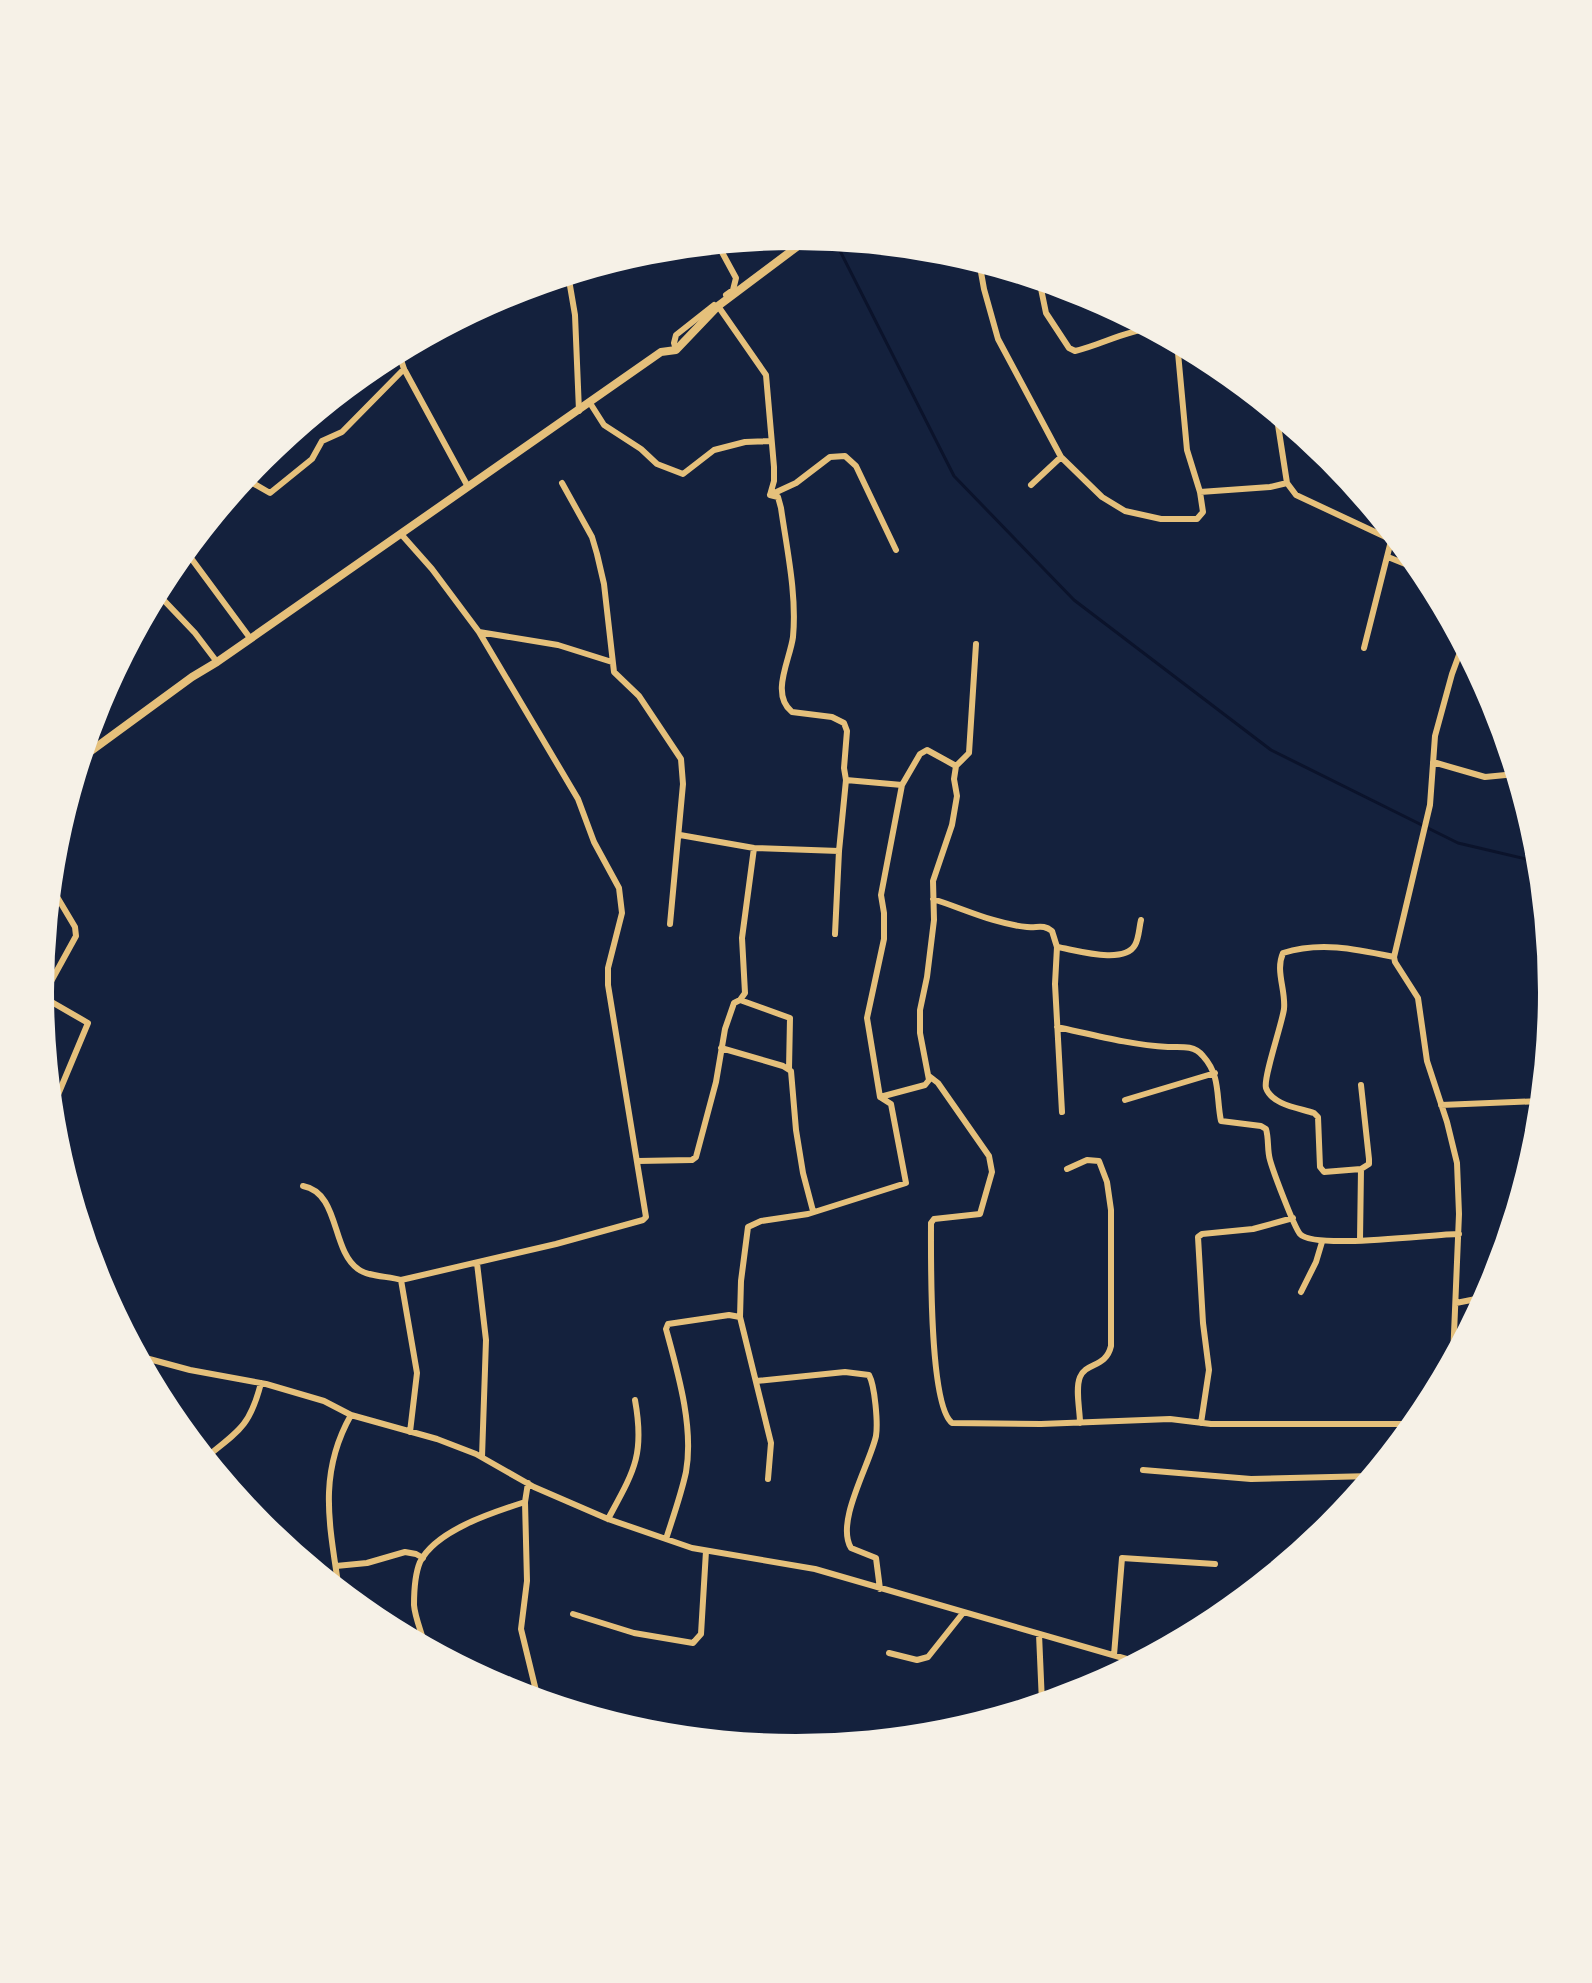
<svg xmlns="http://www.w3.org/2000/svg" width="1592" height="1983" font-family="Raleway,sans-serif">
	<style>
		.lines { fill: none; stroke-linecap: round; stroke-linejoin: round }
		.stream { stroke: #0b132b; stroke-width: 3 }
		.minor { stroke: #e5c07b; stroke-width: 6 }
		.secondary { stroke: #e5c07b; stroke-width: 8 }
	</style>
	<rect width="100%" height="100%" fill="#14213d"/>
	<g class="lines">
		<path class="stream" d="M834,239l120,237 120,124 197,150 187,93 81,19"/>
		<path class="minor" d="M717,243l19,35 -3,12 -7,5
			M979,261l5,28 14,50 63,118 41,40 23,14 36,8h36l6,-7 -3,-20
			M568,274l7,41 4,96
			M1039,279l7,34 23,35 6,3c26,-6 49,-20 77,-23
			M1177,342l10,108 13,42 70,-5 17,-4
			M676,350l-2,-7 2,-8 38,-30
			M398,351l6,18 63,116
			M590,403l14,22 37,24 16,15 26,10 31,-24 31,-8 26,-1
			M1276,412l11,71 9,12 94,44
			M244,478l26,15 42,-34 10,-18 20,-9 62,-63
			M562,483l30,54 5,17 7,30 10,88 25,24 42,63 2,25 -13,140
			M1031,485l30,-28
			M770,495l26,-12 34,-26 15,-1 11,10 40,84
			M401,534l31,35 47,63 79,13 54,17
			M185,550l65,88
			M1388,557l37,15
			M156,592l39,41 22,29
			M1364,648l29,-115
			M1433,762l52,15 31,-3
			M956,766l13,-13 7,-109
			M846,780l56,5
			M680,835l74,13 85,3 7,-71 -2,-12 3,-37 -3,-8 -12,-6 -40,-5c-22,-18 -2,-52 1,-75 4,-42 -6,-87 -12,-129l-3,-11 -8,-2 4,-14v-14l-8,-92 -48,-69
			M933,899c31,10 62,25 94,28 11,1 16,-3 25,4l5,16 -2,37 7,128
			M835,934l4,-83
			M1057,947c19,3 67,18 78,-2 4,-7 4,-17 6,-25
			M43,996l33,-60 -1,-9 -25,-42
			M43,997l45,26 -36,86
			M740,1000l5,-7 -3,-55 12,-90
			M1057,1027c37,8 74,18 111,20 13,0 26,-2 35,9 18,20 13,41 18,65l40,5 5,3c3,10 1,21 4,31 3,11 24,67 30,74 15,16 132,0 159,0
			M721,1048l62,18 8,5 5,59 7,43 10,38
			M929,1076l9,7 51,73 3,16 -12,42 -46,5 -3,4c0,34 -2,182 21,200l89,1 129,-5 41,5h204
			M1125,1100l90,-27
			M1441,1105l100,-4
			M638,1161l54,-1 4,-3 20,-75 9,-53 9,-26 6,-3 50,18 -1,51
			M1067,1169l20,-9 12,1 8,21 4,28v136c-5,22 -25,16 -31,31 -5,12 0,33 0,46
			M1361,1169l8,-5v-5l-8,-74
			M303,1186c37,7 28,64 55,83 10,8 31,7 43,11l16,93 -7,59
			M1360,1240l1,-71 -37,3 -4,-5 -2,-50 -4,-4c-15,-5 -42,-8 -48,-25 -3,-10 16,-64 18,-79 2,-19 -9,-38 -1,-56 37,-12 73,-4 111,4
			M477,1263l9,77 -4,117
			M401,1280l155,-36 87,-24 3,-3 -38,-232v-17l14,-55 -3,-25 -25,-46 -16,-43 -99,-167
			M1301,1292l15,-30 6,-20
			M1456,1303l30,-6
			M740,1317l1,-36 7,-54 13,-6 47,-7 98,-31 -15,-79 -11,-7 -13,-79 17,-79v-26l-3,-18 21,-110 18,-31 7,-4 29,16 -2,13 3,17 -5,29 -19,56 1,39 -7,57 -7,33v23l9,47 -4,5 -45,12
			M138,1356l52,14 76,14 58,17 27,14 86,24 39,15 58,33 74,32 84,29 123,21 322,93
			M1453,1358l6,-144 -2,-51 -10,-41 -20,-61 -9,-63 -23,-36 -1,-5 36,-152 5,-69 17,-62 11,-30
			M756,1381l89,-9 24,3c6,11 9,48 7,61 -6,28 -41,86 -25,112l25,10 4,31
			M1201,1423l8,-53 -6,-47 -5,-86 4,-3 51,-5 40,-11
			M205,1458c34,-27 45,-32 56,-75
			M1143,1470l108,9 121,-3
			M528,1483l-3,19 2,79 -6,48 17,70
			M608,1519c26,-48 37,-64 27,-119
			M666,1539c7,-22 15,-44 20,-67 8,-45 -8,-99 -20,-143l2,-5 61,-9 11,2 31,126 -3,36
			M336,1566l31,-3 38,-11 11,2 7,4
			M339,1590c-9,-64 -22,-115 12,-175
			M573,1614l61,19 59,10 8,-9 5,-83
			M1039,1634l3,69
			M425,1646c-3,-13 -10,-28 -11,-41 0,-13 1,-31 6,-43 16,-32 74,-50 105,-60
			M889,1653l28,7 11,-3 35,-44
			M1114,1655l8,-97 93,6"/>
		<path class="secondary" d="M80,759l112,-82 25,-15 444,-310 15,-2 42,-44 92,-69"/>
	</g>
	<path d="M0 0H1592V1983H0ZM54 992a742 742 0 1 1 1484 0a742 742 0 1 1-1484 0Z" fill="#f6f1e7" fill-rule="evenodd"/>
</svg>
